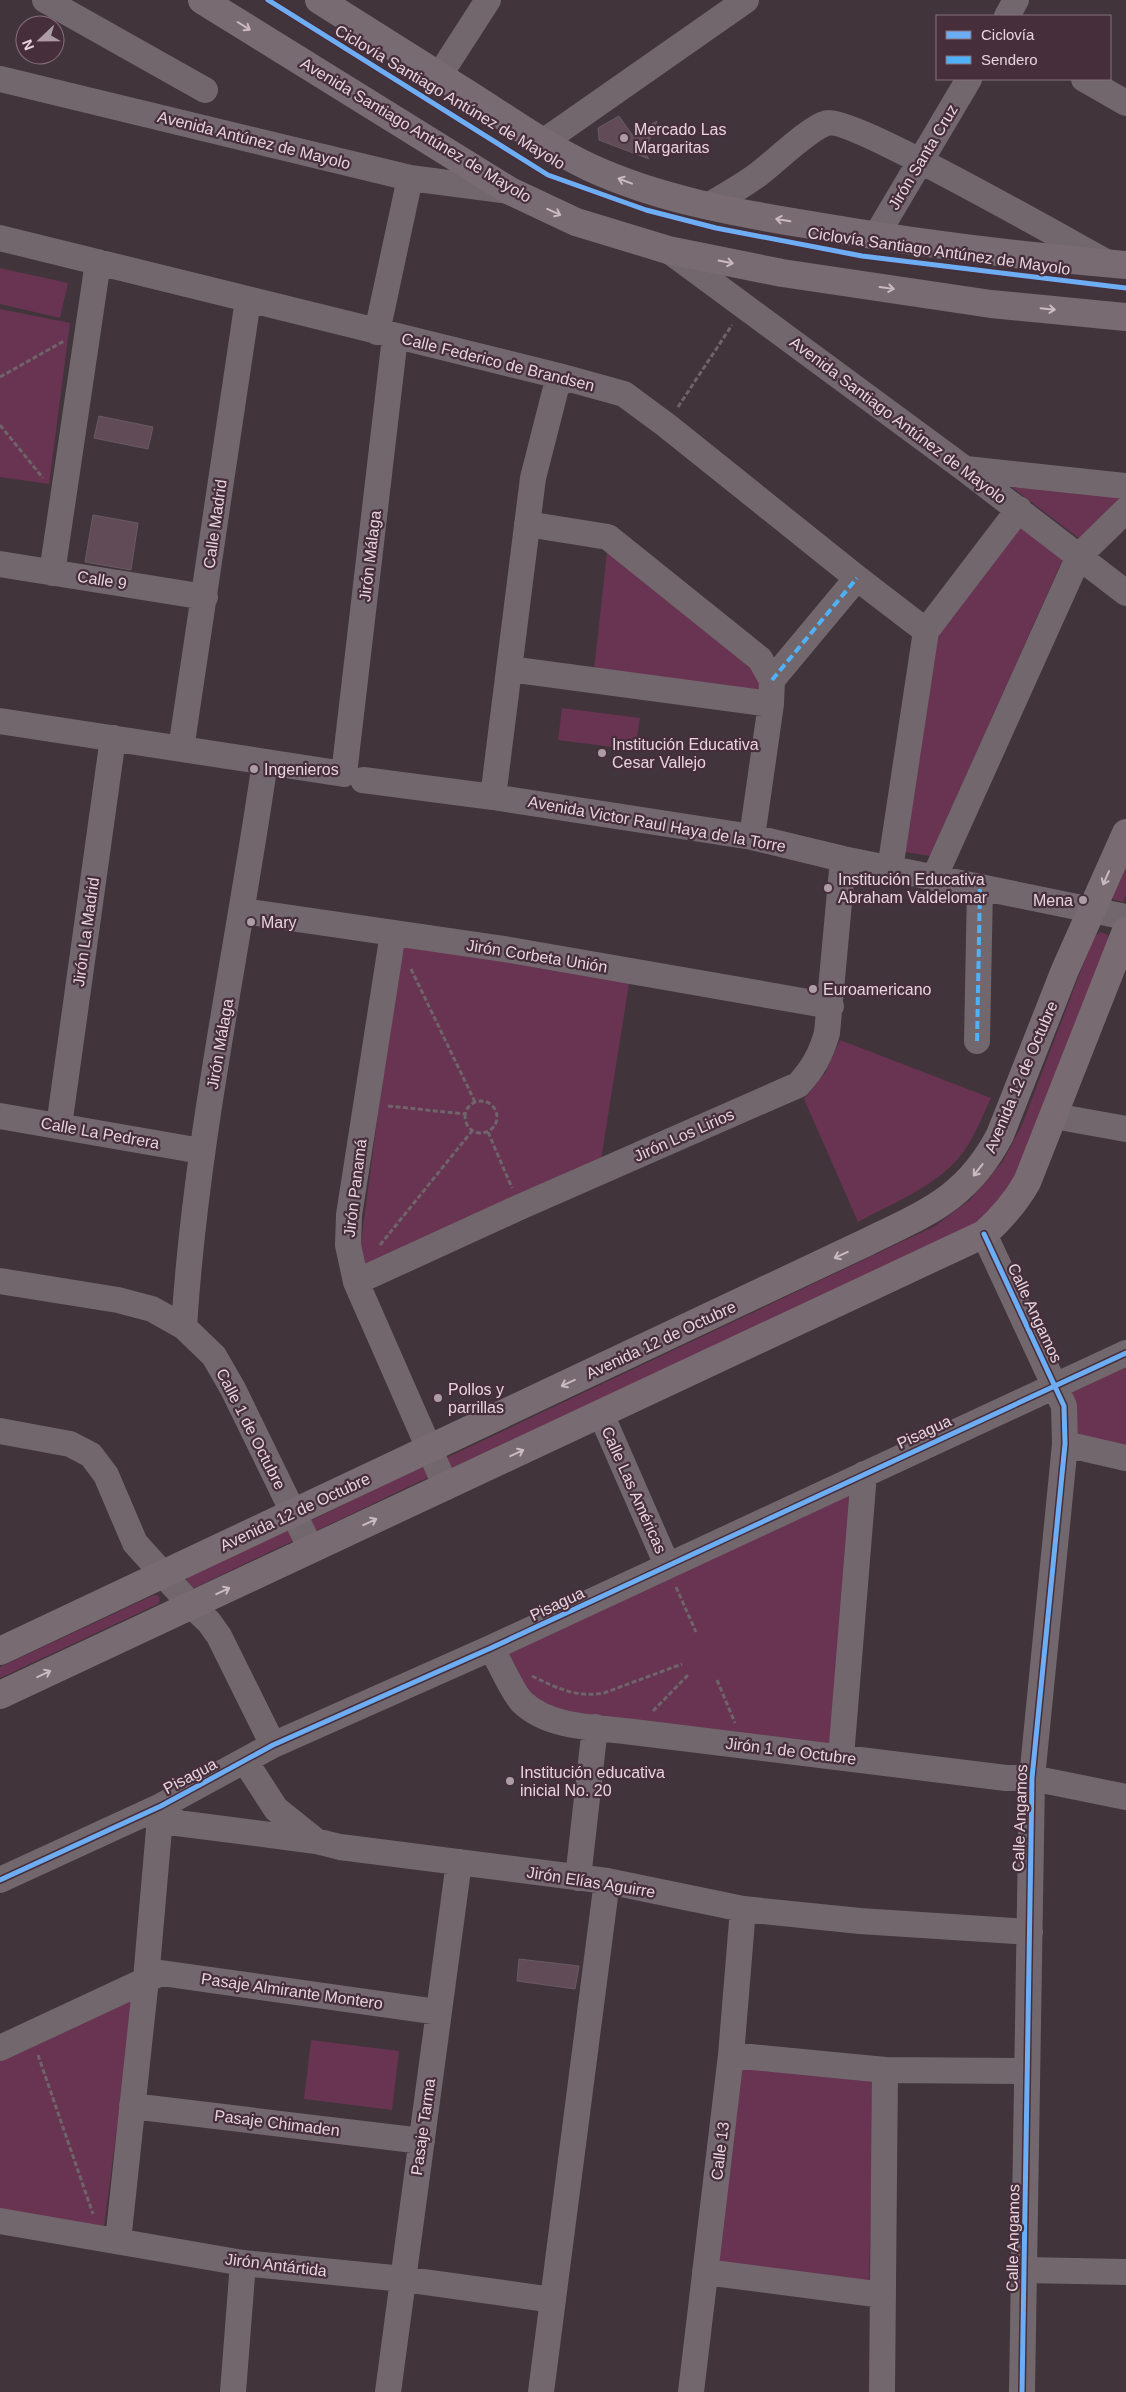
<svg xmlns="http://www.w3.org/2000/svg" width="1126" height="2392" font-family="Helvetica,sans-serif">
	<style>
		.green { fill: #683451 }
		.building { fill: #614b57; stroke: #675b61 }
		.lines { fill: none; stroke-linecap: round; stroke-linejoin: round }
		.path { stroke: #6e646a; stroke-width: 3; stroke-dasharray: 5 2.5; stroke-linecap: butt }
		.minor { stroke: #72676d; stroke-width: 26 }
		.major { stroke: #796b72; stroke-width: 28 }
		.quiet { stroke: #4fb1f8; stroke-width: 4; stroke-dasharray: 8 4; stroke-linecap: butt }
		.cycleway-casing { stroke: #472e3b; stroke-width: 8 }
		.cycleway { stroke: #6dadf4; stroke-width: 5 }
		.oneway { stroke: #cbbac2 }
		.poi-dot { fill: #ac9da4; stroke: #472e3b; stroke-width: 2 }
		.labels { text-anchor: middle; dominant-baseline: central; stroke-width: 4.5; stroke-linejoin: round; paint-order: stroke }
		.street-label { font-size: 16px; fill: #e6d5dd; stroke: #472e3b }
		.poi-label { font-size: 16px; fill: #e6d5dd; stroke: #472e3b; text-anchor: start }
	</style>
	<rect width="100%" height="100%" fill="#41343b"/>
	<path class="green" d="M0,268l68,15 -8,35 -60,-14z
		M0,309l70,14 -21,161 -49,-7z
		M1009,485l113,13 -41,42z
		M1019,519l47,33 -136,304 -31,-5 35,-222z
		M607,552l152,118v23l-165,-23z
		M562,708l78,10 -5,32 -77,-10z
		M1126,867v29l-3,6 -11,-3z
		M1101,932l7,3 1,8 -96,246 -39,37 -525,243 -3,-11 489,-232 36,-27 32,-38 19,-36 72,-189z
		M400,946l230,31 -29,183 -235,105 -6,-15z
		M840,1040l151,58c-10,21 -19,46 -35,63 -26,28 -65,43 -98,61l-54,-123 21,-26z
		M1126,1362v84l-51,-11 -10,-51z
		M421,1467l9,2 -1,8 -113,54 -6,-10z
		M845,1493l11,4 -23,251 -284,-36 -23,-14 -21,-36 5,-15z
		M287,1531h4l2,10 -99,47 -5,-2 -3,-4 2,-5z
		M154,1595l5,1 1,4 -2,4 -158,74v-11z
		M134,1996l-30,231 -104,-18v-149z
		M311,2040l88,11 -7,59 -88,-11z
		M736,2065l138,17 -5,201 -153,-19z"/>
	<path class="building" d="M619,116l14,20 24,-15 -13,31 5,7 -50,-19 -1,-12z
		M99,416l54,11 -5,22 -54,-11z
		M93,515l45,8 -7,47 -46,-8z
		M519,1959l60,7 -4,23 -58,-8z"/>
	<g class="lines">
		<path class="path" d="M0,377l64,-36
			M678,407l54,-82
			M0,425l43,53
			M411,969l64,133
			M465 1117a16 16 0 1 1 32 0a16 16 0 1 1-32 0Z
			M388,1106l77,8
			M488,1132l24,56
			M380,1245l92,-114
			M676,1587l20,45
			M532,1676c25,12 44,22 72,17l78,-29
			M717,1680l18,43
			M653,1711l36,-37
			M38,2055l55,159"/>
		<path class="minor" d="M45,0l160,90
			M1007,16l9,-16
			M439,76l49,-76
			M0,79l410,99 100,13
			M1084,79l42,24
			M543,142l203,-142
			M709,205c17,-10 36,-20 51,-32 16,-12 49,-45 67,-50 24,-6 244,120 281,140
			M876,236l93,-157
			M0,238l559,138 65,18 42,31 191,153 69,53
			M668,250l297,219 161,124
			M377,332l33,-154
			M966,469l160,17
			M527,524l81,13 152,122 12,21 -1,24 -19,133
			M0,564l205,33
			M52,573l46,-311
			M509,669l262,35
			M772,680l85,-102
			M0,721l344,53 51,-437
			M181,749l67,-449
			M363,780l130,17 259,40 91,22 283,58
			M493,797l40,-319 26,-102
			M890,869l36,-238 93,-122
			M934,878l145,-322 47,-46
			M243,911l267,39 321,56
			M393,933l-44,282 -1,30 8,37 90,205
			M977,1041l3,-154
			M0,1116l201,35
			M1054,1116l72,13
			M59,1126l54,-388
			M984,1234l80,172 1,38 -33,334 -10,614
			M0,1281l118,19 34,9 32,18 30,29 19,33 78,160
			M356,1282l164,-75 278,-122c15,-16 23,-31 29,-52l16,-174
			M184,1327c12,-190 54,-377 81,-565
			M601,1414l66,151
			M0,1431l70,13 21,11 15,20 29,68 56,62 18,17 10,14 54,109
			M1065,1444l61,14
			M491,1648c9,14 21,44 31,54 28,27 75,25 111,30l373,46h26l94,19
			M841,1757l23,-283
			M245,1761l31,48 40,32
			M161,1806l16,17 139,18 24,6 267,34 136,28 117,12 170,11
			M578,1878l17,-151
			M0,1880l161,-74 112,-61 218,-97 635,-295
			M0,2048l161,-75 277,39
			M731,2055l154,15 141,1
			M132,2106l290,35
			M0,2221l243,42 160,16 150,21
			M118,2241l28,-262 15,-173
			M1025,2270l101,2
			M705,2272l178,23
			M233,2392l10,-129
			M388,2392l71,-530
			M541,2392l66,-511
			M691,2392l40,-337 12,-146
			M882,2392l3,-322"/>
		<path class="major" d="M202,0l308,191 66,31 92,28 114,23 209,31 135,13
			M319,0c50,32 101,63 151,95 39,25 77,52 119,72 69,32 147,46 222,58 104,18 210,31 315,40
			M0,1651l867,-409c61,-30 100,-44 133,-107l65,-165 61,-137
			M0,1695l984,-461c18,-16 31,-31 43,-52l99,-251"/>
		<path class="quiet" d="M772,680l85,-102
			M977,1041l3,-154"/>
		<g class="cycleway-casing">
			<path id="cycleway" d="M268,0l280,175 98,35 70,18 146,28 264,32
				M984,1234l80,172 1,38 -33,334 -10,614
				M0,1880l161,-74 112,-61 218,-97 635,-295"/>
		</g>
		<use href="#cycleway" class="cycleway"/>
	</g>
	<defs><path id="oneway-shaft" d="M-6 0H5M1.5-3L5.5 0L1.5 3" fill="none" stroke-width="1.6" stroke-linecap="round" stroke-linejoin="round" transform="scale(1.25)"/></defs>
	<g class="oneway">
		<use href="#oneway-shaft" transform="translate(244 26) rotate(32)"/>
		<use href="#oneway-shaft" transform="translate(625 181) rotate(-159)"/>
		<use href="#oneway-shaft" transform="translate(554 212) rotate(25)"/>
		<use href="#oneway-shaft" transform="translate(783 220) rotate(-170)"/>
		<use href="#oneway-shaft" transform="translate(726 262) rotate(11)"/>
		<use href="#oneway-shaft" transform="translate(887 288) rotate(8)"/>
		<use href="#oneway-shaft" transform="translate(1048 309) rotate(6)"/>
		<use href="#oneway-shaft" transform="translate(1106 878) rotate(114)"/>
		<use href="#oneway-shaft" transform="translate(978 1170) rotate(128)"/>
		<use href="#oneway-shaft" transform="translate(841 1255) rotate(155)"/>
		<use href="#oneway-shaft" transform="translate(568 1383) rotate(155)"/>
		<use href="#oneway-shaft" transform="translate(517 1453) rotate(-25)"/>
		<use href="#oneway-shaft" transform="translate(370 1522) rotate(-25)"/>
		<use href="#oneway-shaft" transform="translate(223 1591) rotate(-25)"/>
		<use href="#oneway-shaft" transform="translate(44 1674) rotate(-25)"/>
	</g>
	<g class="poi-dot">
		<circle cx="624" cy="138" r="5"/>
		<circle cx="602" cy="753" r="5"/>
		<circle cx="254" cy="769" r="5"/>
		<circle cx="828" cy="888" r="5"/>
		<circle cx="1083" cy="900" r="5"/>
		<circle cx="251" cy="922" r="5"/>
		<circle cx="813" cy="989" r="5"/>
		<circle cx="438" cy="1398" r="5"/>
		<circle cx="510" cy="1781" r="5"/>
	</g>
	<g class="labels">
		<g class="street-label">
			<text transform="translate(450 97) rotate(31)">Ciclovía Santiago Antúnez de Mayolo</text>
			<text transform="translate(416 130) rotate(31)">Avenida Santiago Antúnez de Mayolo</text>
			<text transform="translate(254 140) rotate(14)">Avenida Antúnez de Mayolo</text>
			<text transform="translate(923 157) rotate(-59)">Jirón Santa Cruz</text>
			<text transform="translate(939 251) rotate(8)">Ciclovía Santiago Antúnez de Mayolo</text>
			<text transform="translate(498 362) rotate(14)">Calle Federico de Brandsen</text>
			<text transform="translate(898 420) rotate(37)">Avenida Santiago Antúnez de Mayolo</text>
			<text transform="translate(215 524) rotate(-82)">Calle Madrid</text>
			<text transform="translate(370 556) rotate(-83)">Jirón Málaga</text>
			<text transform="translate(102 580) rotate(9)">Calle 9</text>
			<text transform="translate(657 824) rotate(10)">Avenida Victor Raul Haya de la Torre</text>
			<text transform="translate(86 932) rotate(-82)">Jirón La Madrid</text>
			<text transform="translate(537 956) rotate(9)">Jirón Corbeta Unión</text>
			<text transform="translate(220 1044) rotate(-80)">Jirón Málaga</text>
			<text transform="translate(1021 1077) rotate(-67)">Avenida 12 de Octubre</text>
			<text transform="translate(100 1133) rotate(10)">Calle La Pedrera</text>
			<text transform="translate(684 1135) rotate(-24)">Jirón Los Lirios</text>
			<text transform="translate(355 1188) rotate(-83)">Jirón Panamá</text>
			<text transform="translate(1035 1313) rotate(65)">Calle Angamos</text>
			<text transform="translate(661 1340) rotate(-25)">Avenida 12 de Octubre</text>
			<text transform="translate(251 1429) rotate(63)">Calle 1 de Octubre</text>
			<text transform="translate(924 1432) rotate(-25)">Pisagua</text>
			<text transform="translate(634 1490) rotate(66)">Calle Las Américas</text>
			<text transform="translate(295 1512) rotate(-25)">Avenida 12 de Octubre</text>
			<text transform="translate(557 1604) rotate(-25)">Pisagua</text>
			<text transform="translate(791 1751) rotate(7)">Jirón 1 de Octubre</text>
			<text transform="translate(190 1776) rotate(-28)">Pisagua</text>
			<text transform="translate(1020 1818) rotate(-88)">Calle Angamos</text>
			<text transform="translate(591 1882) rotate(9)">Jirón Elías Aguirre</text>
			<text transform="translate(292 1991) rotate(8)">Pasaje Almirante Montero</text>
			<text transform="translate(277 2123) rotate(7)">Pasaje Chimaden</text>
			<text transform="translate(423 2127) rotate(-82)">Pasaje Tarma</text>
			<text transform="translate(720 2151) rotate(-83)">Calle 13</text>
			<text transform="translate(1013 2238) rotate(-89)">Calle Angamos</text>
			<text transform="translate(276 2265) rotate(7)">Jirón Antártida</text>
		</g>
		<g class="poi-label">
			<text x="634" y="129">Mercado Las<tspan x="634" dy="18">Margaritas</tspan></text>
			<text x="612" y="744">Institución Educativa<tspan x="612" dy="18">Cesar Vallejo</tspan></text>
			<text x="264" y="769">Ingenieros</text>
			<text x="838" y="879">Institución Educativa<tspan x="838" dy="18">Abraham Valdelomar</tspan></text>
			<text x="1073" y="900" text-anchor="end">Mena</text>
			<text x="261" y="922">Mary</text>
			<text x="823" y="989">Euroamericano</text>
			<text x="448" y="1389">Pollos y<tspan x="448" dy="18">parrillas</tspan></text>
			<text x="520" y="1772">Institución educativa<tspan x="520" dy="18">inicial No. 20</tspan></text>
		</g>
	</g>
	<rect x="936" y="15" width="175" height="65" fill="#472e3b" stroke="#87717c"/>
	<rect x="946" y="31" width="25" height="8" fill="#6dadf4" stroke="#87717c"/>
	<text x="981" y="40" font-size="15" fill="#e6d5dd">Ciclovía</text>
	<rect x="946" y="56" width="25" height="8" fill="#4fb1f8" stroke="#87717c"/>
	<text x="981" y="65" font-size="15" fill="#e6d5dd">Sendero</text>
	<g transform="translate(40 40) rotate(248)"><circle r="24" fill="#472e3b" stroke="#87717c"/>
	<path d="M0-4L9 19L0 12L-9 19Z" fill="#ac9da4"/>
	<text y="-8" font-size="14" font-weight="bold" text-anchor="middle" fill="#e6d5dd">N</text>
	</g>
</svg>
